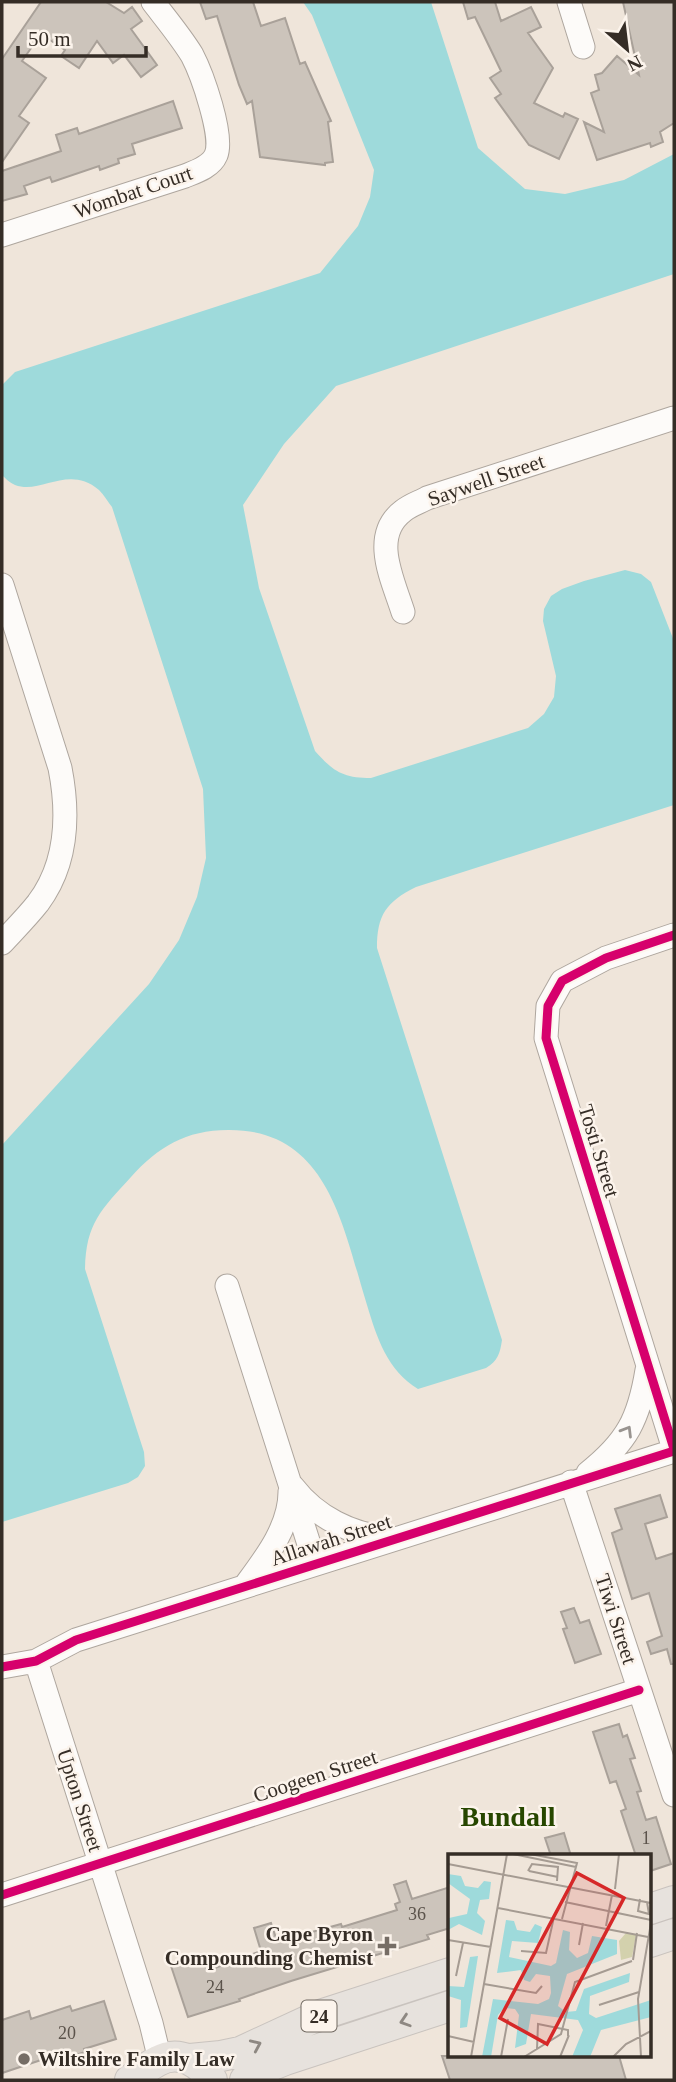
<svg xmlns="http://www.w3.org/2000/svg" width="676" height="2082" font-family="Georgia,serif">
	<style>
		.water { fill: #9edadb }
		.building { fill: #ccc4bb; stroke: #a9a199; stroke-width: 2 }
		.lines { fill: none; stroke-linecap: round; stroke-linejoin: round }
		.minor-casing { stroke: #aea69e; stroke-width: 25 }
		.major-casing { stroke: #c9c3be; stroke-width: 32 }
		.minor { stroke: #fdfbf9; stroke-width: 23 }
		.major { stroke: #e7e2dd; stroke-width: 30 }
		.cycleway-casing { stroke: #fcf4ec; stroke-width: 13 }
		.cycleway { stroke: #d6006c; stroke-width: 9 }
		.oneway { stroke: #999490 }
		.oneway2 { stroke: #8e8882 }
		.poi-dot { fill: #766d65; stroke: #fcf4ec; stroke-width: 2.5 }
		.labels { text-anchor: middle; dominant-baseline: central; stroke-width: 5; stroke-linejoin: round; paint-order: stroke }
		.number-label { font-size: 18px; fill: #5b534b }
		.shield { fill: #fcf4ec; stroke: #716961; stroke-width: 2 }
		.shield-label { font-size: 19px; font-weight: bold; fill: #352d26 }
		.street-label { font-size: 21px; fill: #352d26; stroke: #fcf4ec }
		.poi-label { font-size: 21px; font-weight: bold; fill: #352d26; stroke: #fcf4ec; text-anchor: end }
		.district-label { font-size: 28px; font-weight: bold; fill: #274700; stroke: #fcf4ec }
		.inset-road { fill: none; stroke: #a59b92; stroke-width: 2 }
		.view { fill: #d62828; fill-opacity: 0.15; stroke: #d62828; stroke-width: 3.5 }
		.inset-edge { fill: none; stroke: #352d26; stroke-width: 3.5 }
	</style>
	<rect width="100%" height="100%" fill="#efe5da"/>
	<path class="water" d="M303,2h128l47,146 47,41 40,5 59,-14 50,-26v120l-338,112 -52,58 -41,61 16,83 56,163c18,20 27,27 56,27l157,-50 16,-14 10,-17 2,-21 -13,-55 1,-12 7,-13 11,-7 22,-8 41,-11 16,4 10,8 23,59v164l-258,82c-30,15 -39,28 -39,61l125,392c-2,13 -4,21 -16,28l-68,21c-31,-19 -41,-51 -51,-84 -24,-77 -38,-176 -139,-175 -42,0 -70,17 -97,47 -30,33 -45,46 -46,92l59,183 1,14 -7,11 -10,6 -126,39v-377l147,-161 30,-44 18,-43 9,-39 -3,-69 -91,-282c-4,-5 -8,-12 -13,-17 -31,-26 -58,5 -84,-5 -5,-2 -10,-7 -13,-10v-90l13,-13 305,-99 38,-47 12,-29 4,-27 -62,-155z"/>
	<path class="building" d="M41,2h65l18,11 8,-6 10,14 -11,8 26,36 -16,12 -17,-22 -11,8 -16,-22 -18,27 -18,-12 4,-6 -24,-16 -19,27 24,17 -27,38 10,7 -27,39v-103z
		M200,2h53l8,24 24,-8 15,46 5,-2 26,59 -3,1 5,40 -8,1v2l-65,-8 -8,-56 -5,3 -8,-19 -22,-69 -11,3z
		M463,2h32l6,19 30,-14 10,20 -13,6 25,35 -19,35 29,14 2,-4 13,6 -19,40 -30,-14 -34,-47 6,-4 -11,-16 11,-7 -26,-54 -7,2z
		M623,2h51v121l-14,9 3,10 -12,5 -1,-4 -53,17 -13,-38 20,10 -13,-39 8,-3 -4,-15 7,-2 15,-17 22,19z
		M173,101l9,27 -50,16 3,10 -17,5 1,4 -19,7 -1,-4 -47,16 -2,-5 -26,9 3,8 -25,7v-30l59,-20 -5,-16 21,-7 2,6z
		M660,1495l7,22 -22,7 11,35 18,-6v111h-3l-4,-15 -16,5 -4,-12 15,-6 -13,-43 -17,6 -20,-66 10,-4 -7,-20z
		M574,1608l6,15 9,-3 12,34 -26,9 -12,-34 4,-1 -6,-16z
		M619,1724l4,13 4,-2 8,23 -5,1 11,32 -4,1 9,28 10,-3 15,47 -21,7v-15h-14l-15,-45 5,-2 -10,-28 -6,2 -17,-51z
		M564,1833l7,23h-20l-6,-18z
		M406,1881l6,18 38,-12v41l-23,7 2,4 -138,42 -52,18 1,2 -52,16 -17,-51 30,-10 6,15 54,-20 -7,-23 17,-5 5,15 23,-7 2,4 40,-11 1,3 55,-17 -2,-6 5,-2 -6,-17z
		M104,2001l12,38 -32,10 1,3 -21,7 -2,-6 -60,20v-53l27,-9 2,8 39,-13 2,5z
		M442,2056h177l7,24h-176z"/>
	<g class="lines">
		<g class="minor-casing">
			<path id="minor" d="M569,2l14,45
				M2,235l183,-59c10,-4 26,-9 31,-21 8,-19 -14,-81 -24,-100 -11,-18 -26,-36 -39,-53
				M2,585l58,183c9,46 8,95 -22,135 -11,14 -24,27 -36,40
				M403,612c-10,-32 -33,-76 0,-101 7,-6 17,-9 24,-13l247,-80
				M674,935l-68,23 -44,23 -14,25 -2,32 128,411
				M227,1286l88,277
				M588,1473c39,-31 51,-54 59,-103
				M571,1482l103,313
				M293,1487c23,30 59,48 96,51
				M245,1586c20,-27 45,-59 45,-94
				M36,1661l115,362 9,37
				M2,1667l34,-6 40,-21 598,-189
				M2,1895l637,-205"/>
		</g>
		<g class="major-casing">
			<path id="major" d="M650,1909l24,-8
				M650,1942l24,-8
				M190,2059l31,-3 19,-4 80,-37 130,-42
				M130,2080c9,-6 18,-14 28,-19 22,-12 42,2 54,19
				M245,2080l18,-11 22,-9 165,-54"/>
		</g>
		<use href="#minor" class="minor"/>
		<use href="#major" class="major"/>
		<g class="cycleway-casing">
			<path id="cycleway" d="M674,935l-68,23 -44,23 -14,25 -2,32 128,411
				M2,1667l34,-6 40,-21 598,-189
				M2,1895l637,-205"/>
		</g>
		<use href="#cycleway" class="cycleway"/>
	</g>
	<defs><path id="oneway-chevron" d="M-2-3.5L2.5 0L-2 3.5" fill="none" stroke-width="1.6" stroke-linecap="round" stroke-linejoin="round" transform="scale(1.75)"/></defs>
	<use class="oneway" href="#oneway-chevron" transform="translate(627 1431) rotate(-59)"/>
	<g class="oneway2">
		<use href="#oneway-chevron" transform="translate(405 2021) rotate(162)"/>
		<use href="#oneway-chevron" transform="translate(256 2045) rotate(-24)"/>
	</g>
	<g class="poi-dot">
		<path d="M383.5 1935.5h7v7h7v7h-7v7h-7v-7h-7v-7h7z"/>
		<circle cx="24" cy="2059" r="7"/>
	</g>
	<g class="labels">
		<g class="number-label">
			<text x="646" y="1838">1</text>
			<text x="417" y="1914">36</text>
			<text x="215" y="1987">24</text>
			<text x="67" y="2033">20</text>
		</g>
		<rect class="shield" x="301.5" y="2000.5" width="35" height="31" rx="5"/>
		<g class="shield-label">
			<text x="319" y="2016">24</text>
		</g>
		<g class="street-label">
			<text transform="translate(133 192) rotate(-19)">Wombat Court</text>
			<text transform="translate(486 480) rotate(-19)">Saywell Street</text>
			<text transform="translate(599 1151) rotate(73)">Tosti Street</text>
			<text transform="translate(331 1540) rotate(-18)">Allawah Street</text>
			<text transform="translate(616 1619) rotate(72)">Tiwi Street</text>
			<text transform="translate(315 1776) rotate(-18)">Coogeen Street</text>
			<text transform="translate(80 1800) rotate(72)">Upton Street</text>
		</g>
		<g class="poi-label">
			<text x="373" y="1934">Cape Byron<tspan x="373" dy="24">Compounding Chemist</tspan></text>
			<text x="38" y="2059" text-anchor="start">Wiltshire Family Law</text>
		</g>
		<g class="district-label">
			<text x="508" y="1816">Bundall</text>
		</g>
	</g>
	<g transform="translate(448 1854)">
		<rect width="203" height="203" fill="#efe5da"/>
		<path d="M178,79l10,2 -4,22 -11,3 -2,-19z" fill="#d3d1ad"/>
		<path d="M0,20l13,2 4,10 13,2 6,-7 7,1 -2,17 -9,1 -3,13 8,8 -3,14 -23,-11 -11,6 1,-12 18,-4 3,-15 -22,-16zM58,66l8,1 3,9 13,2 5,-8 7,3 -4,16 -26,-2 -3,16 42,9 5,-3 7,-33 7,2 -1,18 8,8 11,-5 4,-17 25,4v14l-50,20 -9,32 8,6 10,-1 8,-22 46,-16 -1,9 -39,14 -1,18 7,4 55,-18v17l-50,13 -11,27h-18l11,-27 -5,-10 -47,-6 -5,30 -11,4 4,-33 -4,-6 -11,-1 -6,7 -7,42h-9l11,-58 45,5 11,-5 2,-6 -1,-17 -14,-2 -6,8 -6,-2 -3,-10 -24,3zM30,102l-11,71 -7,1 1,-28 -13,-4v-10l16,1 6,-30z" fill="#9edadb"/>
		<path class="inset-road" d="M65,0l63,13M82,0l47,9 -15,56M0,10l203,39M80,17l4,-7 26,3 -1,14M81,17l29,6M167,35l4,-35M192,45l-2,12 11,3 -2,-12M117,48l86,18M50,54l150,29M158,72l6,-31M0,86l43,7M131,91l4,-22M73,97l25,2 8,-36M185,106l4,-27M8,122l7,-33M36,130l52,9 6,-7M151,151l40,-13M0,182l26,6M89,195l1,-25 30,6v6M23,203l36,-203M53,203l7,-38M76,203l37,-23 14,-52 57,-21M112,203l9,-22M165,203l13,-13 25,-13M193,203l-3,-58 13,-76"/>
		<path class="view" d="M129,19l47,25 -77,146 -47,-26z"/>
		<rect width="203" height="203" class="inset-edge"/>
	</g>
	<rect width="676" height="2082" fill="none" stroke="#352d26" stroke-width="7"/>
	<g transform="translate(627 49) rotate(152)" stroke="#fcf4ec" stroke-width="5" paint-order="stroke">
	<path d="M0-5L12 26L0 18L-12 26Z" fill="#352d26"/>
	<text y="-10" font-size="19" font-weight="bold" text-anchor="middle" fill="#352d26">N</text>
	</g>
	<path d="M18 46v10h128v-10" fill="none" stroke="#352d26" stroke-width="3.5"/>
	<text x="28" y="46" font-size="21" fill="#352d26" stroke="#fcf4ec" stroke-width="5" paint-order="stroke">50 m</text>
</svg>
